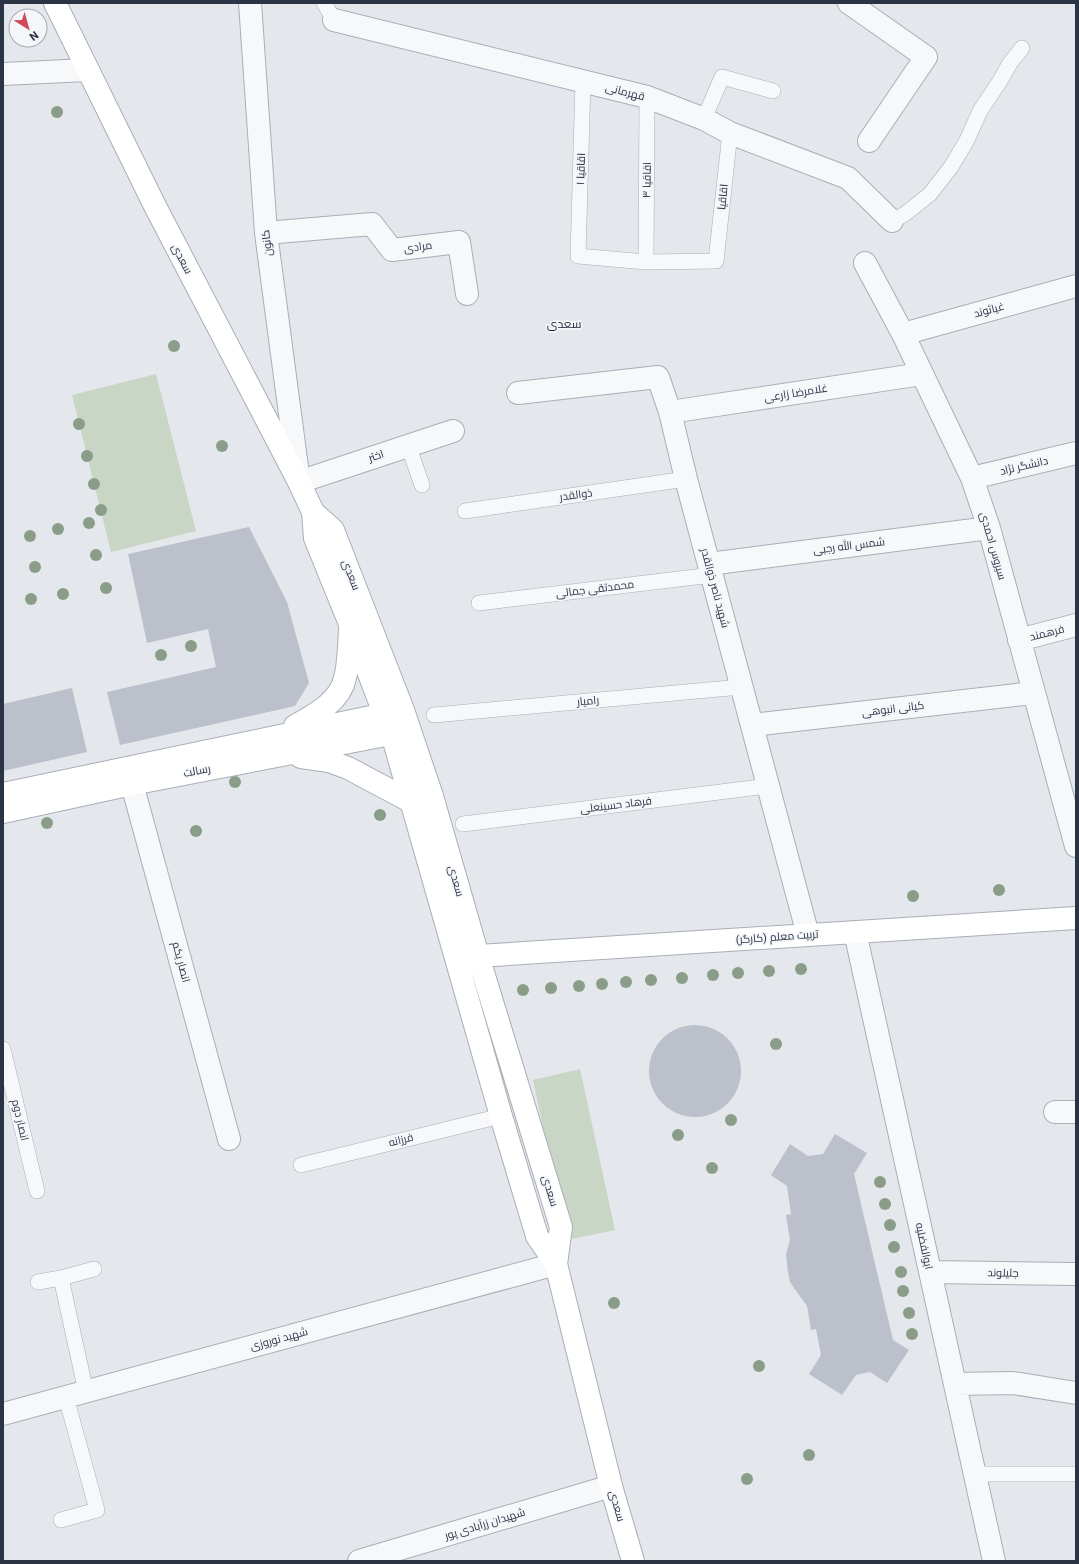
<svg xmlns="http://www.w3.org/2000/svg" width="1079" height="1564" font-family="Roboto,Cairo,sans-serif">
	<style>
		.green { fill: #c9d6c5 }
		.building { fill: #bbc0ca }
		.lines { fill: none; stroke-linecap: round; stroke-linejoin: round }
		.lane-casing { stroke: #a9aeb7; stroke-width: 16 }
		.street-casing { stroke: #a9aeb7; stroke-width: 24 }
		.secondary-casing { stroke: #a9aeb7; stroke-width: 24 }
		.lane { stroke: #f7f8fa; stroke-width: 15 }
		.street { stroke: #f7f8fa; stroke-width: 22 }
		.secondary { stroke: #fff; stroke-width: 22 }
		.tree { fill: #899d89 }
		.labels { text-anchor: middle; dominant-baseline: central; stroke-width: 3.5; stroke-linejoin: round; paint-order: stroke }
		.street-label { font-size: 11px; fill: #2b3445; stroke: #f4f6f9 }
		.neighbourhood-label { font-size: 12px; fill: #1d2536; stroke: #f4f6f9 }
	</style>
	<rect width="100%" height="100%" fill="#e4e7ec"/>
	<path class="green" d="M156,374l40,157 -85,21 -39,-157z
		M580,1069l35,161 -48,10 -34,-160z"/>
	<path class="building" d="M249,527l38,75 22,81 -14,23 -175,39 -13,-53 109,-25 -8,-38 -61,14 -19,-89z
		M72,688l15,64 -84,19v-67z
		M649 1071a46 46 0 1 1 92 0a46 46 0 1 1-92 0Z
		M835,1134l32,19 -13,21 39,166 16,10 -22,33 -17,-11 -14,3 -14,20 -33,-21 12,-19 -5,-26 -5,1 -4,-24 -13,-18 -4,-6 -2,-10 -2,-17 4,-15 -4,-25 5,-1 -4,-28 -16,-11 19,-31 18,12 15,-2z"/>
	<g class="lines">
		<g class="lane-casing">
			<path id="lane" d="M324,3l10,17
				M583,81l-5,175 68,6 70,-1 14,-128
				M704,119l18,-42 51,14
				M892,221l13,-7 25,-20 21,-27 16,-27 13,-29 20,-30 10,-18 12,-15
				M646,262l1,-165
				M408,445l14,40
				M465,511l221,-32
				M479,603l233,-28
				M434,715l307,-28
				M463,824l305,-38
				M3,1049l34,142
				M301,1165l200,-49
				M38,1282l23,-4
				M86,1392l-25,-114 33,-9
				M975,1474h101
				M61,1520l36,-10 -31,-113"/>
		</g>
		<g class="street-casing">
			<path id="street" d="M250,3l16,230 33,249 154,-51
				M849,3l77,54 -57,84
				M334,20l313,77 57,22 26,14 118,45 44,43
				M3,74l84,-4
				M266,233l106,-9 20,26 67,-8 8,52
				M865,263l38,71 69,144 17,50 87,318
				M903,334l173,-48
				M518,393l140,-16 12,35 16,67 122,456
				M670,412l252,-38
				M972,478l104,-25
				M709,564l280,-36
				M1019,640l57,-15
				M752,725l281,-32
				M132,784l97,355
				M855,932l139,629
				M1055,1112h21
				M930,1272l146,2
				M955,1384l58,-1 63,10
				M3,1414l553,-150
				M359,1561l252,-75"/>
		</g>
		<g class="secondary-casing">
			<path id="secondary" d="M55,3l100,203 144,276 14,30 2,26 35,86 42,110 109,382 36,120 19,28 55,222 22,75
				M313,512l20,18 70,180 29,86 46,160 83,271 -5,37
				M295,726c19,-11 45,-24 50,-48 4,-15 4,-33 5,-49
				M301,757l28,4 19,7 62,33
				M3,794l396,-83
				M3,812l129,-28 274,-53
				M478,956l598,-38"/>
		</g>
		<use href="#lane" class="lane"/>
		<use href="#street" class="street"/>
		<use href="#secondary" class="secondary"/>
	</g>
	<g class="tree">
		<circle cx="57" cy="112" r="6"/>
		<circle cx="174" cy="346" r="6"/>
		<circle cx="79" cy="424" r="6"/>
		<circle cx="222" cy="446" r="6"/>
		<circle cx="87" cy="456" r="6"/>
		<circle cx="94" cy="484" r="6"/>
		<circle cx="101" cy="510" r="6"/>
		<circle cx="89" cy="523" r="6"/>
		<circle cx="58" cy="529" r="6"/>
		<circle cx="30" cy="536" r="6"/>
		<circle cx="96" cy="555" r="6"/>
		<circle cx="35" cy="567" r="6"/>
		<circle cx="106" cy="588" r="6"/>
		<circle cx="63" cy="594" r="6"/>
		<circle cx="31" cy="599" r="6"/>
		<circle cx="191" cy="646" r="6"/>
		<circle cx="161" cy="655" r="6"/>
		<circle cx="235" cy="782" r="6"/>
		<circle cx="380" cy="815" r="6"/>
		<circle cx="47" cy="823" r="6"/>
		<circle cx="196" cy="831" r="6"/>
		<circle cx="999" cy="890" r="6"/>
		<circle cx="913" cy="896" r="6"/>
		<circle cx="801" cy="969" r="6"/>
		<circle cx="769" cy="971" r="6"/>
		<circle cx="738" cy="973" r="6"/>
		<circle cx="713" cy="975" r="6"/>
		<circle cx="682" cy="978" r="6"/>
		<circle cx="651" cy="980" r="6"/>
		<circle cx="626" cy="982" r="6"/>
		<circle cx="602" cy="984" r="6"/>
		<circle cx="579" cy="986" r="6"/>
		<circle cx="551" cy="988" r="6"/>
		<circle cx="523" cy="990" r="6"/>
		<circle cx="776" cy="1044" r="6"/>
		<circle cx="731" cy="1120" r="6"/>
		<circle cx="678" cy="1135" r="6"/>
		<circle cx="712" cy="1168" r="6"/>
		<circle cx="880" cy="1182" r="6"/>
		<circle cx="885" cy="1204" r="6"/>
		<circle cx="890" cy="1225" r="6"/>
		<circle cx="894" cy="1247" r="6"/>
		<circle cx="901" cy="1272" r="6"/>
		<circle cx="903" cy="1291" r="6"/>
		<circle cx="614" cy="1303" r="6"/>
		<circle cx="909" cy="1313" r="6"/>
		<circle cx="912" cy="1334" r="6"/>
		<circle cx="759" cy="1366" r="6"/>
		<circle cx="809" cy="1455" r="6"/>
		<circle cx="747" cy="1479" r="6"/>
	</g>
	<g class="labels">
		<g class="street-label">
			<text transform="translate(625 92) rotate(14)">قهرمانی</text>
			<text transform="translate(581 169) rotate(-88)">اقاقیا ۱</text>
			<text transform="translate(647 180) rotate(-89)">اقاقیا ۳</text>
			<text transform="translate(723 197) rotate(-84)">اقاقیا</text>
			<text transform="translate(267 243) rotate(-97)">کانون</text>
			<text transform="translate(418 247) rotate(-7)">مرادی</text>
			<text transform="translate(182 259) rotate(62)">سعدی</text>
			<text transform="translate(989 310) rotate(-15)">غیاثوند</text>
			<text transform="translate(796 393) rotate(-9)">غلامرضا زارعی</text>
			<text transform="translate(376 456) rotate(-19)">اختر</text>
			<text transform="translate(1024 466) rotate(-13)">دانشگر نژاد</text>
			<text transform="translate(576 495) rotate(-8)">ذوالقدر</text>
			<text transform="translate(849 546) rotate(-7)">شمس الله رجبی</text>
			<text transform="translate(993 546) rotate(74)">سیروس احمدی</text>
			<text transform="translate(351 575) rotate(69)">سعدی</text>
			<text transform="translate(715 588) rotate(75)">شهید ناصر ذوالقدر</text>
			<text transform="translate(595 589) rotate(-7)">محمدتقی جمالی</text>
			<text transform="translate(1047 633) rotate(-14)">فرهمند</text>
			<text transform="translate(588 701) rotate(-5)">رامیار</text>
			<text transform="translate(893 709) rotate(-7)">کیانی انبوهی</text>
			<text transform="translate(197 771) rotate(-11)">رسالت</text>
			<text transform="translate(616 805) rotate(-7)">فرهاد حسینعلی</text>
			<text transform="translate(456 881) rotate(74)">سعدی</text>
			<text transform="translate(777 937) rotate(-4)">تربیت معلم (کارگر)</text>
			<text transform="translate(181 962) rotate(75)">انصار یکم</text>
			<text transform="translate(20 1120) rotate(77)">انصار دوم</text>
			<text transform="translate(401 1140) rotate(-14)">فرزانه</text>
			<text transform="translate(550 1191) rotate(73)">سعدی</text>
			<text transform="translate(924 1246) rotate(78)">ابوالفضلیه</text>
			<text transform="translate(1003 1273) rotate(1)">جلیلوند</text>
			<text transform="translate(279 1339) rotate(-15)">شهید نوروزی</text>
			<text transform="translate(617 1506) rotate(74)">سعدی</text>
			<text transform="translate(485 1524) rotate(-17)">شهیدان زرآبادی پور</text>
		</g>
		<g class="neighbourhood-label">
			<text x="564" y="324">سعدی</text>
		</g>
	</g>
	<rect width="1079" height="1564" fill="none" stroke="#2b3445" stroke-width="8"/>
	<g transform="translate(28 28) rotate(143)"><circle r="19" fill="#f4f6f9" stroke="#a4a8b1"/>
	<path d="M0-3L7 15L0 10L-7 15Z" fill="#d1495b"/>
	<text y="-6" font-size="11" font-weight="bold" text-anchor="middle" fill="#2b3445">N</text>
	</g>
</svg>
